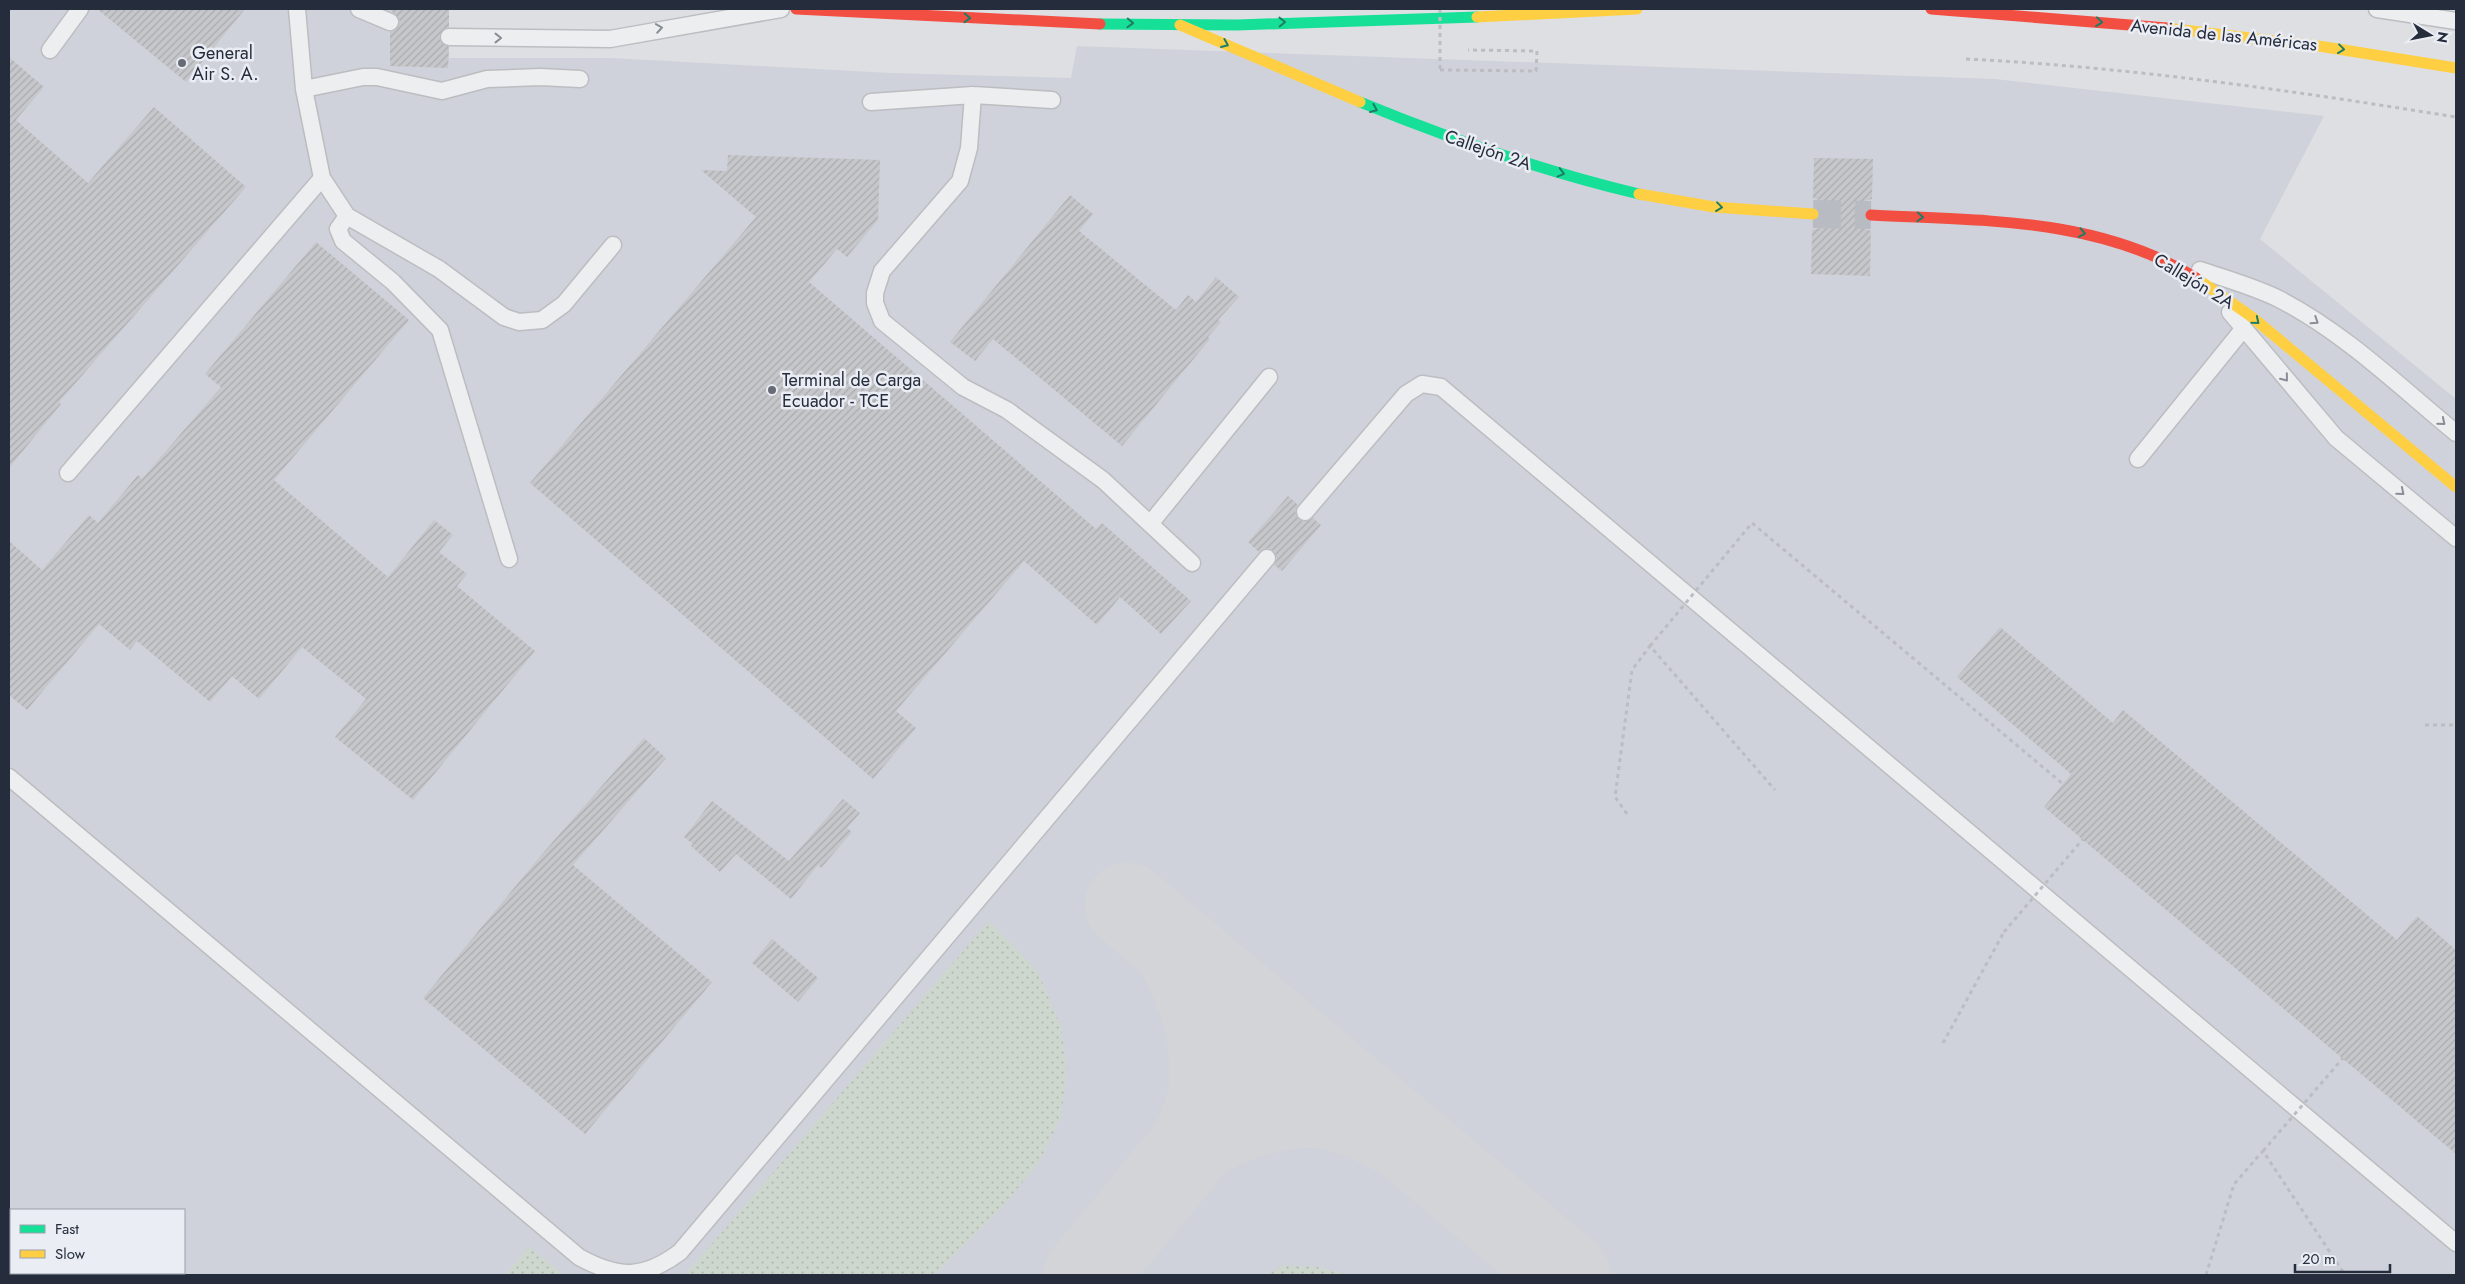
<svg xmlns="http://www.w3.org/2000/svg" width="2465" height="1284" font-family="Jost,sans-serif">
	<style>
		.built { fill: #cfd2da; fill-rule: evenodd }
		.grass { fill: url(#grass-dots) }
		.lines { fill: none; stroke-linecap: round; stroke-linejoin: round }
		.taxiway { stroke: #d2d4d7; stroke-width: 85 }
		.building { fill: url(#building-hatch) }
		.secondary-tunnel { stroke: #b9bbc2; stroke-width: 28; stroke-dasharray: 28 14; stroke-linecap: butt }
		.lane-casing { stroke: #bcbdc1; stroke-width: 19 }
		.path { stroke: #bcbdc2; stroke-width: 3; stroke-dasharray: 4 4; stroke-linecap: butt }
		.lane { stroke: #edeef0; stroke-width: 16 }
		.fast { stroke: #16e098; stroke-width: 11 }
		.slow { stroke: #ffcf43; stroke-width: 11 }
		.jam { stroke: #f24e42; stroke-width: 11 }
		.path-bridge { stroke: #bcbdc2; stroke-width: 3; stroke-dasharray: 4 4; stroke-linecap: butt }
		.oneway { stroke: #1e7d65 }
		.oneway2 { stroke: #898d96 }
		.poi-dot { fill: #666b76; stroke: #eaedf4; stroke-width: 2 }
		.labels { text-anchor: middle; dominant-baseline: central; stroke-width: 5; stroke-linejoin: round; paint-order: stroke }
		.street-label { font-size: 18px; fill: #252c3c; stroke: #eaedf4 }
		.poi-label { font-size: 18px; fill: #252c3c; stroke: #eaedf4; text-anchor: start }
	</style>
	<defs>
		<pattern id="grass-dots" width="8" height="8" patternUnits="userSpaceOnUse" patternTransform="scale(1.25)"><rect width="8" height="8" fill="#ced7ce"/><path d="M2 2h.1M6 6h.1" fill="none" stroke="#b1b9b2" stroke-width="1.8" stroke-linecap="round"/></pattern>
		<pattern id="building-hatch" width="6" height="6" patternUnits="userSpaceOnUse" patternTransform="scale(1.25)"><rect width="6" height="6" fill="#c6c7cb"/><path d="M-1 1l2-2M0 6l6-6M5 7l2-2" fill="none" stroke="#aaabaf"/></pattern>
	</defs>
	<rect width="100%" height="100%" fill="#dedfe3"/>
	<path class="built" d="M9,9h440v49h162l279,15 181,5 6,-32 918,33 329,37 -64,123 196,160v876h-2447zM11,1210h173v63h-173z"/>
	<path class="grass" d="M989,921l49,51 23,55 6,42 -6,48 -22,45 -35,43 -70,70h-249z
		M529,1247l35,28h-59z
		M1285,1265l32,2 33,8h-84z"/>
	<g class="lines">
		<path class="taxiway" d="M1127,905l441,370
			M1191,1146c8,-6 17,-13 26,-17 26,-14 71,-26 101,-23 26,2 50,13 72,25
			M1086,1275c24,-29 48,-58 72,-88 10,-13 24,-26 33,-41 39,-62 18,-140 -15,-198"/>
	</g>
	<path class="building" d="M97,9h148l-59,73z
		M390,9l59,1v17l-5,2 -5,7 2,6 8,5 -1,21 -58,-2v-34l6,-2 4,-9z
		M9,57l35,30 -28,33 72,63 66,-76 92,80 -187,215 2,2 -52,64z
		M728,155l152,5 -2,60 -31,37 -10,-8 -28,33 287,247 6,-6 89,78 -30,33 -41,-37 -23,28 -73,-64 -128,150 20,17 -43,51 -343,-296 226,-266 -55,-47 26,1z
		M1814,158l59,1 -1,40 -8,2 -6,5 -3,9 2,7 5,6 9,3 -1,45 -59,-2 1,-44 8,-2 6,-5 3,-9 -2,-7 -5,-6 -9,-3z
		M1070,195l23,19 -14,17 97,79 12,-15 8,7 20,-25 23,20 -21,23 3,2 -13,15 2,2 -88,107 -129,-107 -18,22 -25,-19z
		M316,242l93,78 -135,160 114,97 46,-57 19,15 -14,17 28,22 -10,12 78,65 -122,149 -78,-63 31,-38 -64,-52 -43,52 -27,-23 -22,26 -73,-61 -7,9 -31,-26 -72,86 -18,-15v-154l33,29 47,-55 9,8 40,-48 4,4 79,-92 -16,-13z
		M1288,496l10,9 -3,6 3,8 6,3 9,-4 8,7 -39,46 -8,-6 3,-6 -3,-8 -6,-3 -9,4 -11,-10z
		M2000,627l113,96 10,-13 274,230 20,-24 39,34v204l-412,-347 27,-33 -114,-97z
		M644,738l22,20 -93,107 139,117 -127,152 -162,-136 120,-145z
		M843,799l17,14 -13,15 5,4 -31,36 -3,-3 -27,34 -55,-45 -16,18 -29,-26 2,-2 -9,-7 28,-36 77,60z
		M772,939l46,39 -20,24 -46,-39z"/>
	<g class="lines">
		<path class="secondary-tunnel" d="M1813,214l58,1"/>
		<g class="lane-casing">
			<path id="lane" d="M297,9l7,80 18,89 25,38 92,53 65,48 15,5 23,-2 22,-16 49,-59
				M359,9l31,13
				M2377,9l79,12
				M449,37l161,2 171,-30
				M50,50l30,-41
				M304,89l59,-12h14l65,14 45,-12 53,-2 40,2
				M973,95l-4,53 -9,33 -78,90 -7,22v10l7,18 81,66 44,23 96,70 89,83
				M871,102l102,-7 79,5
				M347,216l-9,13 5,12 50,41 47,48 69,229
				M2200,270c26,9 55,17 79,29 66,34 121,88 177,134
				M2230,312l106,126 120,100
				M2138,459l106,-131
				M68,473l254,-295
				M1305,512l101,-118 16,-10 19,3 1015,856
				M1150,524l119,-147
				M9,777l570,480c40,22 65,22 101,-5l587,-694"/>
		</g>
		<path class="path" d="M1966,59c164,8 328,32 490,58
			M1440,70l96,1 1,-20 -69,-1
			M2425,725h31
			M1627,814l-12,-17 17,-127 18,-24 125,144
			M1943,1043l61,-111
			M2206,1275l28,-91 29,-33 82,124"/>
		<use href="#lane" class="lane"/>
		<path class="fast" d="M1100,24l137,1 240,-8
			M1360,102c90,37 183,69 279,92"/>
		<path class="slow" d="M1477,17l160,-8
			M1180,25l180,77
			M2167,28l158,19 131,21
			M1639,194l75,13 99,7
			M2196,278l56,39 204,170"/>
		<path class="jam" d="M796,9l304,15
			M1931,9l236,19
			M1871,215c111,6 227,2 325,63"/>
		<path class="path-bridge" d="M1440,9v61
			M1650,646l102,-123 311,261
			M2004,932l79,-93
			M2263,1151l80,-93"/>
	</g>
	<defs><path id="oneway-chevron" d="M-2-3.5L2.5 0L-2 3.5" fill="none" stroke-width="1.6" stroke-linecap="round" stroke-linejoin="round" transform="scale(1.25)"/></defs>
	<g class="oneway">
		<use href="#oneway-chevron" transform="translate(967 18) rotate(2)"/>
		<use href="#oneway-chevron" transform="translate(1282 22) rotate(-1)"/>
		<use href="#oneway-chevron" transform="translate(2099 22) rotate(6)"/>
		<use href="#oneway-chevron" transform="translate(1130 23) rotate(2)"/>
		<use href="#oneway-chevron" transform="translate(1225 44) rotate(23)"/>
		<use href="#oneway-chevron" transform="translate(2341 49) rotate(7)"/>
		<use href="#oneway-chevron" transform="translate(1374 109) rotate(23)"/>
		<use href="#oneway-chevron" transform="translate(1561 173) rotate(15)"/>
		<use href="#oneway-chevron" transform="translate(1719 207) rotate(7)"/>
		<use href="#oneway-chevron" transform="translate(1920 217) rotate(3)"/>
		<use href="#oneway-chevron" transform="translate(2082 233) rotate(11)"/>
		<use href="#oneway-chevron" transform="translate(2256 321) rotate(39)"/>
	</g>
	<g class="oneway2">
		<use href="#oneway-chevron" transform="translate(659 28) rotate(-9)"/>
		<use href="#oneway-chevron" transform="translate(498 38)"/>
		<use href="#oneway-chevron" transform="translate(2315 321) rotate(33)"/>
		<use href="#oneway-chevron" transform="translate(2285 378) rotate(51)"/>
		<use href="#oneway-chevron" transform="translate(2442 422) rotate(40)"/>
		<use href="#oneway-chevron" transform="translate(2401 492) rotate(40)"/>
	</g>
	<g class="poi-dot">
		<circle cx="182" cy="63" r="5"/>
		<circle cx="772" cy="390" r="5"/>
	</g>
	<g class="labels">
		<g class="street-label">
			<text transform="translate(2224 35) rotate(6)">Avenida de las Américas</text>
			<text transform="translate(1488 150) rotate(19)">Callejón 2A</text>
			<text transform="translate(2194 281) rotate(31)">Callejón 2A</text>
		</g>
		<g class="poi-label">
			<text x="192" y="53">General<tspan x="192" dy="21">Air S. A.</tspan></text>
			<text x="782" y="380">Terminal de Carga<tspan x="782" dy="21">Ecuador - TCE</tspan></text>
		</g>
	</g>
	<rect width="2465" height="1284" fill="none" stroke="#252c3c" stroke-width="20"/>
	<rect x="10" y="1209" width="175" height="65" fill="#eaedf4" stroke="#9ba0aa"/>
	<rect x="20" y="1225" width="25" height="8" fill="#16e098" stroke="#9ba0aa"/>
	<text x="55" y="1234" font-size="15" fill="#252c3c">Fast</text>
	<rect x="20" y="1250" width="25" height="8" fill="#ffcf43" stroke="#9ba0aa"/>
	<text x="55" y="1259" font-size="15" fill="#252c3c">Slow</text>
	<g transform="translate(2430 35) rotate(100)" stroke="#eaedf4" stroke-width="4" paint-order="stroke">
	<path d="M0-4L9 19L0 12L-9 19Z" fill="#252c3c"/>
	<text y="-8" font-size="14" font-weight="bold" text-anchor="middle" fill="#252c3c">N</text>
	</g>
	<path d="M2295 1264v8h95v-8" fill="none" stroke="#252c3c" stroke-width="2.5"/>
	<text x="2302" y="1264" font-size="15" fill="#252c3c" stroke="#eaedf4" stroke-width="4" paint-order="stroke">20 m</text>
</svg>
